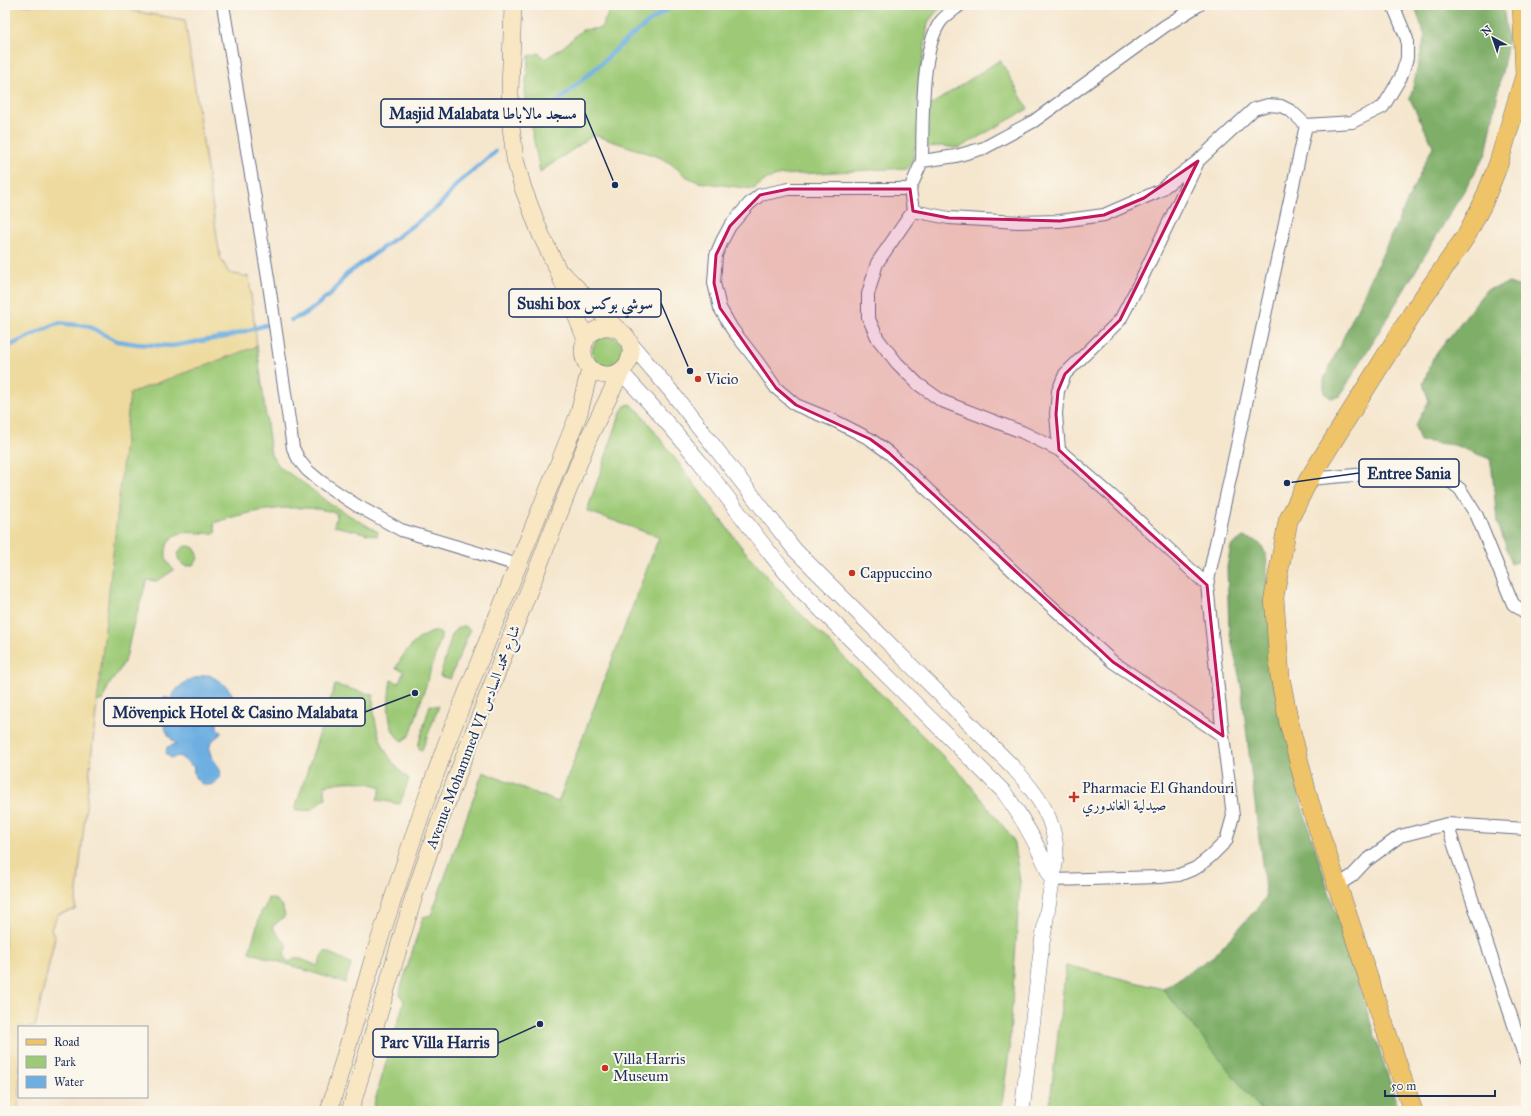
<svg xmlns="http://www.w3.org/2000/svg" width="1531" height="1116" font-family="'IM FELL Great Primer',Amiri,serif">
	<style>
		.green { fill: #9eca77; stroke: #5c7c6a }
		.forest { fill: #7eae68; stroke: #4c6e63 }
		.sand { fill: #eeda9e; stroke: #84847e }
		.water { fill: #6dafe1; stroke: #446fa0 }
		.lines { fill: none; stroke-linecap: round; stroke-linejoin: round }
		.stream { stroke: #6dafe1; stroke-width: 4.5 }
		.minor-casing { stroke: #676f85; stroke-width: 14 }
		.tertiary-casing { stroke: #676f85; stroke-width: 16 }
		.secondary-casing { stroke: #676f85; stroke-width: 18 }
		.primary-casing { stroke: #676f85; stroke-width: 20 }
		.minor { stroke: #fff; stroke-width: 12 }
		.tertiary { stroke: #fff; stroke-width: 15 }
		.secondary { stroke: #f9e7c3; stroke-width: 17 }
		.primary { stroke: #efc469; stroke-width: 19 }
		.marked { fill: #c2185b; fill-opacity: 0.2; stroke: #c2185b; stroke-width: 3; stroke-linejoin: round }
		.poi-dot { fill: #c8321e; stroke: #fbf7ec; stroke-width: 1.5 }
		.labels { text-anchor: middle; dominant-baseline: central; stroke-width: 4; stroke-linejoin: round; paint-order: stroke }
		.poi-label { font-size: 15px; fill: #1b2f5e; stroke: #fbf7ec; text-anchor: start }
		.street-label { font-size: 15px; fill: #1b2f5e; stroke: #fbf7ec }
		.leader { fill: none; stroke: #1b2f5e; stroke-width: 1.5 }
		.callout-dot { fill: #1b2f5e; stroke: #fbf7ec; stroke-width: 1.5 }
		.callout { fill: #fbf7ec; stroke: #1b2f5e; stroke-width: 1.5 }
		.callout-label { font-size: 16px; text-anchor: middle; font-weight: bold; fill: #1b2f5e }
	</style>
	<rect width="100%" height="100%" fill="#fbf7ec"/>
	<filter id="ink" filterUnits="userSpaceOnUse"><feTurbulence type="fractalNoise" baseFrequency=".025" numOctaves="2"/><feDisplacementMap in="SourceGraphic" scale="8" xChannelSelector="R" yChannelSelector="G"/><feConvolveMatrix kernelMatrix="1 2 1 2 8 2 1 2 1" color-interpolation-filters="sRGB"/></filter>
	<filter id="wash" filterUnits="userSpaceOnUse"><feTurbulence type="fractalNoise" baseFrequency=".012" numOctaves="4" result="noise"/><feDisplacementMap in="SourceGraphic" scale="16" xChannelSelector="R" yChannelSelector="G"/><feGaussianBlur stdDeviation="0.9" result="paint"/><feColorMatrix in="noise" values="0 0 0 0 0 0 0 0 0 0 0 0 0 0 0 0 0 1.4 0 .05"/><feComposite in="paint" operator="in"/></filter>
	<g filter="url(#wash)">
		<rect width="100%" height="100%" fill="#f5e6ce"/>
		<path class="green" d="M618,5h328l-8,5 -10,12 -11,83 12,1 71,-46 28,49 -69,39 -18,-2 -27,2 -1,12 -6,8 -126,7 -14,4 -13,10 -56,-7 -11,-5 -17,-14 -11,-6 -65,-22 -54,37 -11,-56 -3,-2 -1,-22 4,-36 10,-3 6,6 18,-12 19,-17 19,-2 8,-16z
			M592 352a16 16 0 1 1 32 0a16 16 0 1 1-32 0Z
			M257,346l14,109 10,13 25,17 24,19 48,28 -1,4 -43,-10 3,-13c-40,-11 -85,-3 -123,10l2,10c-16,3 -47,-10 -50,18 -1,9 2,13 8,19l-17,11 -10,-1 -15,50 -6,28 -7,13 -10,14 -7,16h-5l33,-308z
			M630,404l10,8 103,137 49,56 172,172 49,62 7,42 -11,171 -8,59h-629l32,-110 -5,-7 24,-77 8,-2 52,-143 75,30 101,-265 -72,-26 34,-99 4,-6z
			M178 556a10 10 0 1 1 20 0a10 10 0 1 1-20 0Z
			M462,626h3l5,4 -20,49 -10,-3 12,-41 4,-6z
			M436,631l5,3v3l-29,93 -4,7 -6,4c-17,-9 -14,-45 -11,-61l8,3 5,-12 -8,-3c9,-18 21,-32 40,-37z
			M335,685l39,10 -1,4c1,31 11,60 36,80l-9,25 -23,-4 4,-13c-19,-7 -38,-7 -57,-1l2,12c-12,9 -14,16 -31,11z
			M430,705l9,1 -17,44 -3,-1 -1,-3z
			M268,898c11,1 15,8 17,18l-13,11 16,19 -4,8 2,6 4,2 6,-5 22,9 5,-13 2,-2 20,9 6,5 -6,18 -96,-31 13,-43 2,1z
			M1066,965l97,24 99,122h-213z"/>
		<path class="forest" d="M1414,5h89l5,37 -22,112 -146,242 -9,2 -7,-5v-14l109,-233 -23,-47 15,-63z
			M1509,283l17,6v270l-15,5 -6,-21 -8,-21 -5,-53 -2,-10 -36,-14 -34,-4 -5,-15 14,-25 -6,-17 10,-26 53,-68z
			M1243,537c3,1 8,2 12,3 16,9 12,34 11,49l35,214 98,308h-137l-99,-122 52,-34 51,-57 -25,-213 -12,-56 -2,-62 4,-21z"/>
		<path class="sand" d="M5,5h126l1,6 53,9 35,237 9,16 20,4 8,69 -127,47 -55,517 -17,4 -7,15 4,8 -20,90h-16l1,70 -3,14h-12z"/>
		<path class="water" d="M209,675c11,6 20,11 25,23l-2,5c3,2 3,5 2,9l-7,-1 -3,7 -5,1 -2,3v7l5,3c-3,5 -11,7 -12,14 -4,13 18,22 8,34 -11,12 -27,1 -24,-13l-15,-11 -8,2 -5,-4 1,-7 9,-3c-13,-12 -17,-30 -12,-47l7,2c6,-15 22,-23 38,-24z"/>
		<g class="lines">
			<path class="stream" d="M545,114l30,-28 28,-24 22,-21 24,-19 25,-17
				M291,320l16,-7 26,-21 13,-17 94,-70 17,-21 38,-32
				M5,348l52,-25 31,3 29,15 20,3 35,2 53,-9 41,-12"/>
		</g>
	</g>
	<g filter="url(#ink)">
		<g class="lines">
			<g class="minor-casing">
				<path id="minor" d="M223,5l45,273 22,149 3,21 6,12 8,10 13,11 36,24 45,25 117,35
					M922,161c1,-35 -2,-112 19,-140 5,-6 13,-11 19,-16
					M1197,164l-58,120 -19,36 -55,54 -7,17 -2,23 3,36 53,46 95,89
					M910,189h-121l-29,6 -11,9 -19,22 -8,15 -6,14 -2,28 6,25 12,21 25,32 19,27 20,17 39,16 35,18 19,14 140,133 84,76 110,74
					M913,211l36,7 69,4 42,-1 44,-6 55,-24 39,-30 56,-52 14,-4 13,1 10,5 15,14 46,-3 31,-15 18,-30 6,-19v-19l-14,-34
					M1059,450l-37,-18 -80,-31 -24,-17 -21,-21 -19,-24 -10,-22v-23l9,-31 36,-52 -3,-22 12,-28 34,-5 28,-8 50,-27 131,-95 34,-21
					M1309,479l92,-8 42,5 17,13 17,27 36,88 13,9
					M1447,824l79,237
					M1052,880l108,-3 19,-2 17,-7 15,-12 15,-15 7,-25 -10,-80 -16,-151 99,-460
					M1338,885l14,-9 14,-15 34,-25 47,-12 79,5"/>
			</g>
			<g class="tertiary-casing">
				<path id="tertiary" d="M630,343l40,47 125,160 217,216c25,28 45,53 44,92l-14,85 -20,168
					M621,372c28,30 56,61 82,94 33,41 62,85 98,124l202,201c21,28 36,56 49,89"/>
			</g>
			<g class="secondary-casing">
				<path id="secondary" d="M513,5l-3,86 1,36 4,32 8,29 18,47 16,33 29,72
					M564,275l52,53
					M583 351a24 24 0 1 1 48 0a24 24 0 1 1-48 0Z
					M329,1111l44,-152 47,-142 27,-75 132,-329 11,-44
					M350,1111l64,-215 24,-70 38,-100 113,-289 32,-65"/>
			</g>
			<g class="primary-casing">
				<path id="primary" d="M1413,1111l-104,-310 -20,-78 -9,-46 -6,-80 14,-76 21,-42 105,-168 52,-75 17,-33 15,-38 27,-90 -3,-70"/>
			</g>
			<use href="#minor" class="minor"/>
			<use href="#tertiary" class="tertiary"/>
			<use href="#secondary" class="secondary"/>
			<use href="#primary" class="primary"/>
		</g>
	</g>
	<path class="marked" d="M1198,161l-78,159 -55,54 -7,17 -2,23 3,36 148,135 16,151 -110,-74 -224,-209 -19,-14 -74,-34 -20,-17 -56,-80 -6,-25 2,-28 14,-29 30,-31 29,-6h121l3,22 36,7 111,3 44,-6 40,-17z"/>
	<g class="poi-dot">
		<circle cx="698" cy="379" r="4"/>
		<circle cx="852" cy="573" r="4"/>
		<path d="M1072 791h4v4h4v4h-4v4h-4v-4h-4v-4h4z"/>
		<circle cx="605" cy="1068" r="4"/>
	</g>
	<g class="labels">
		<g class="poi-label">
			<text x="706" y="379">Vicio</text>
			<text x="860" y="573">Cappuccino</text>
			<text x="1082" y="788">Pharmacie El Ghandouri<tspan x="1082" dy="17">صيدلية الغاندوري</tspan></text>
			<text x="613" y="1059">Villa Harris<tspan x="613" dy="17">Museum</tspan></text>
		</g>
		<g class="street-label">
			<text transform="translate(473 737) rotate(-69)">Avenue Mohammed VI شارع محمد السادس</text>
		</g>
	</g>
	<path class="leader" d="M615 185L585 113M690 371L661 303M1287 483L1359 473M415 693L365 712M540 1024L498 1043"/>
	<g class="callout-dot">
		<circle cx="615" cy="185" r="4"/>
		<circle cx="690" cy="371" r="4"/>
		<circle cx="1287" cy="483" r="4"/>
		<circle cx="415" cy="693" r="4"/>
		<circle cx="540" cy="1024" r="4"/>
	</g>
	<g class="callout">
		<rect x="381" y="99" width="204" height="28" rx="4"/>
		<rect x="509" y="289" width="152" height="28" rx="4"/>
		<rect x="1359" y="459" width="100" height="28" rx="4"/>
		<rect x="104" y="698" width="261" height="28" rx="4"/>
		<rect x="373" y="1029" width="125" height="28" rx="4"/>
	</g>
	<g class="callout-label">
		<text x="483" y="119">Masjid Malabata مسجد مالاباطا</text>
		<text x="585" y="309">Sushi box سوشي بوكس</text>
		<text x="1409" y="479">Entree Sania</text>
		<text x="235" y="718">Mövenpick Hotel &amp; Casino Malabata</text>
		<text x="435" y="1048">Parc Villa Harris</text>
	</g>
	<rect width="1531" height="1116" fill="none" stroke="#fbf7ec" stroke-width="20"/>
	<rect x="18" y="1026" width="130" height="72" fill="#fbf7ec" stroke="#a1a7b3"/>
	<rect x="26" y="1039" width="20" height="6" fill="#efc469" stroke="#a1a7b3"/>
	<text x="54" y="1046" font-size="12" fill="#1b2f5e">Road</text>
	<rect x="26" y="1056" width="20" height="12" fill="#9eca77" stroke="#a1a7b3"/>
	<text x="54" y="1066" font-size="12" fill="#1b2f5e">Park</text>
	<rect x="26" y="1076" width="20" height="12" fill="#6dafe1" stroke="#a1a7b3"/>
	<text x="54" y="1086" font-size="12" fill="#1b2f5e">Water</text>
	<g transform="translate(1493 38) rotate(320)" stroke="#fbf7ec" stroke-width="3" paint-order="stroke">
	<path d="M0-3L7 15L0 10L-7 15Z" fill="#1b2f5e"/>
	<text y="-6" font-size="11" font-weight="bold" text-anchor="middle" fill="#1b2f5e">N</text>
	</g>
	<path d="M1385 1090v6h110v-6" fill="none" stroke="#1b2f5e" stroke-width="2"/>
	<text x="1391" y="1090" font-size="12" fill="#1b2f5e" stroke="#fbf7ec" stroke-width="3" paint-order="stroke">50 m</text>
</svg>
